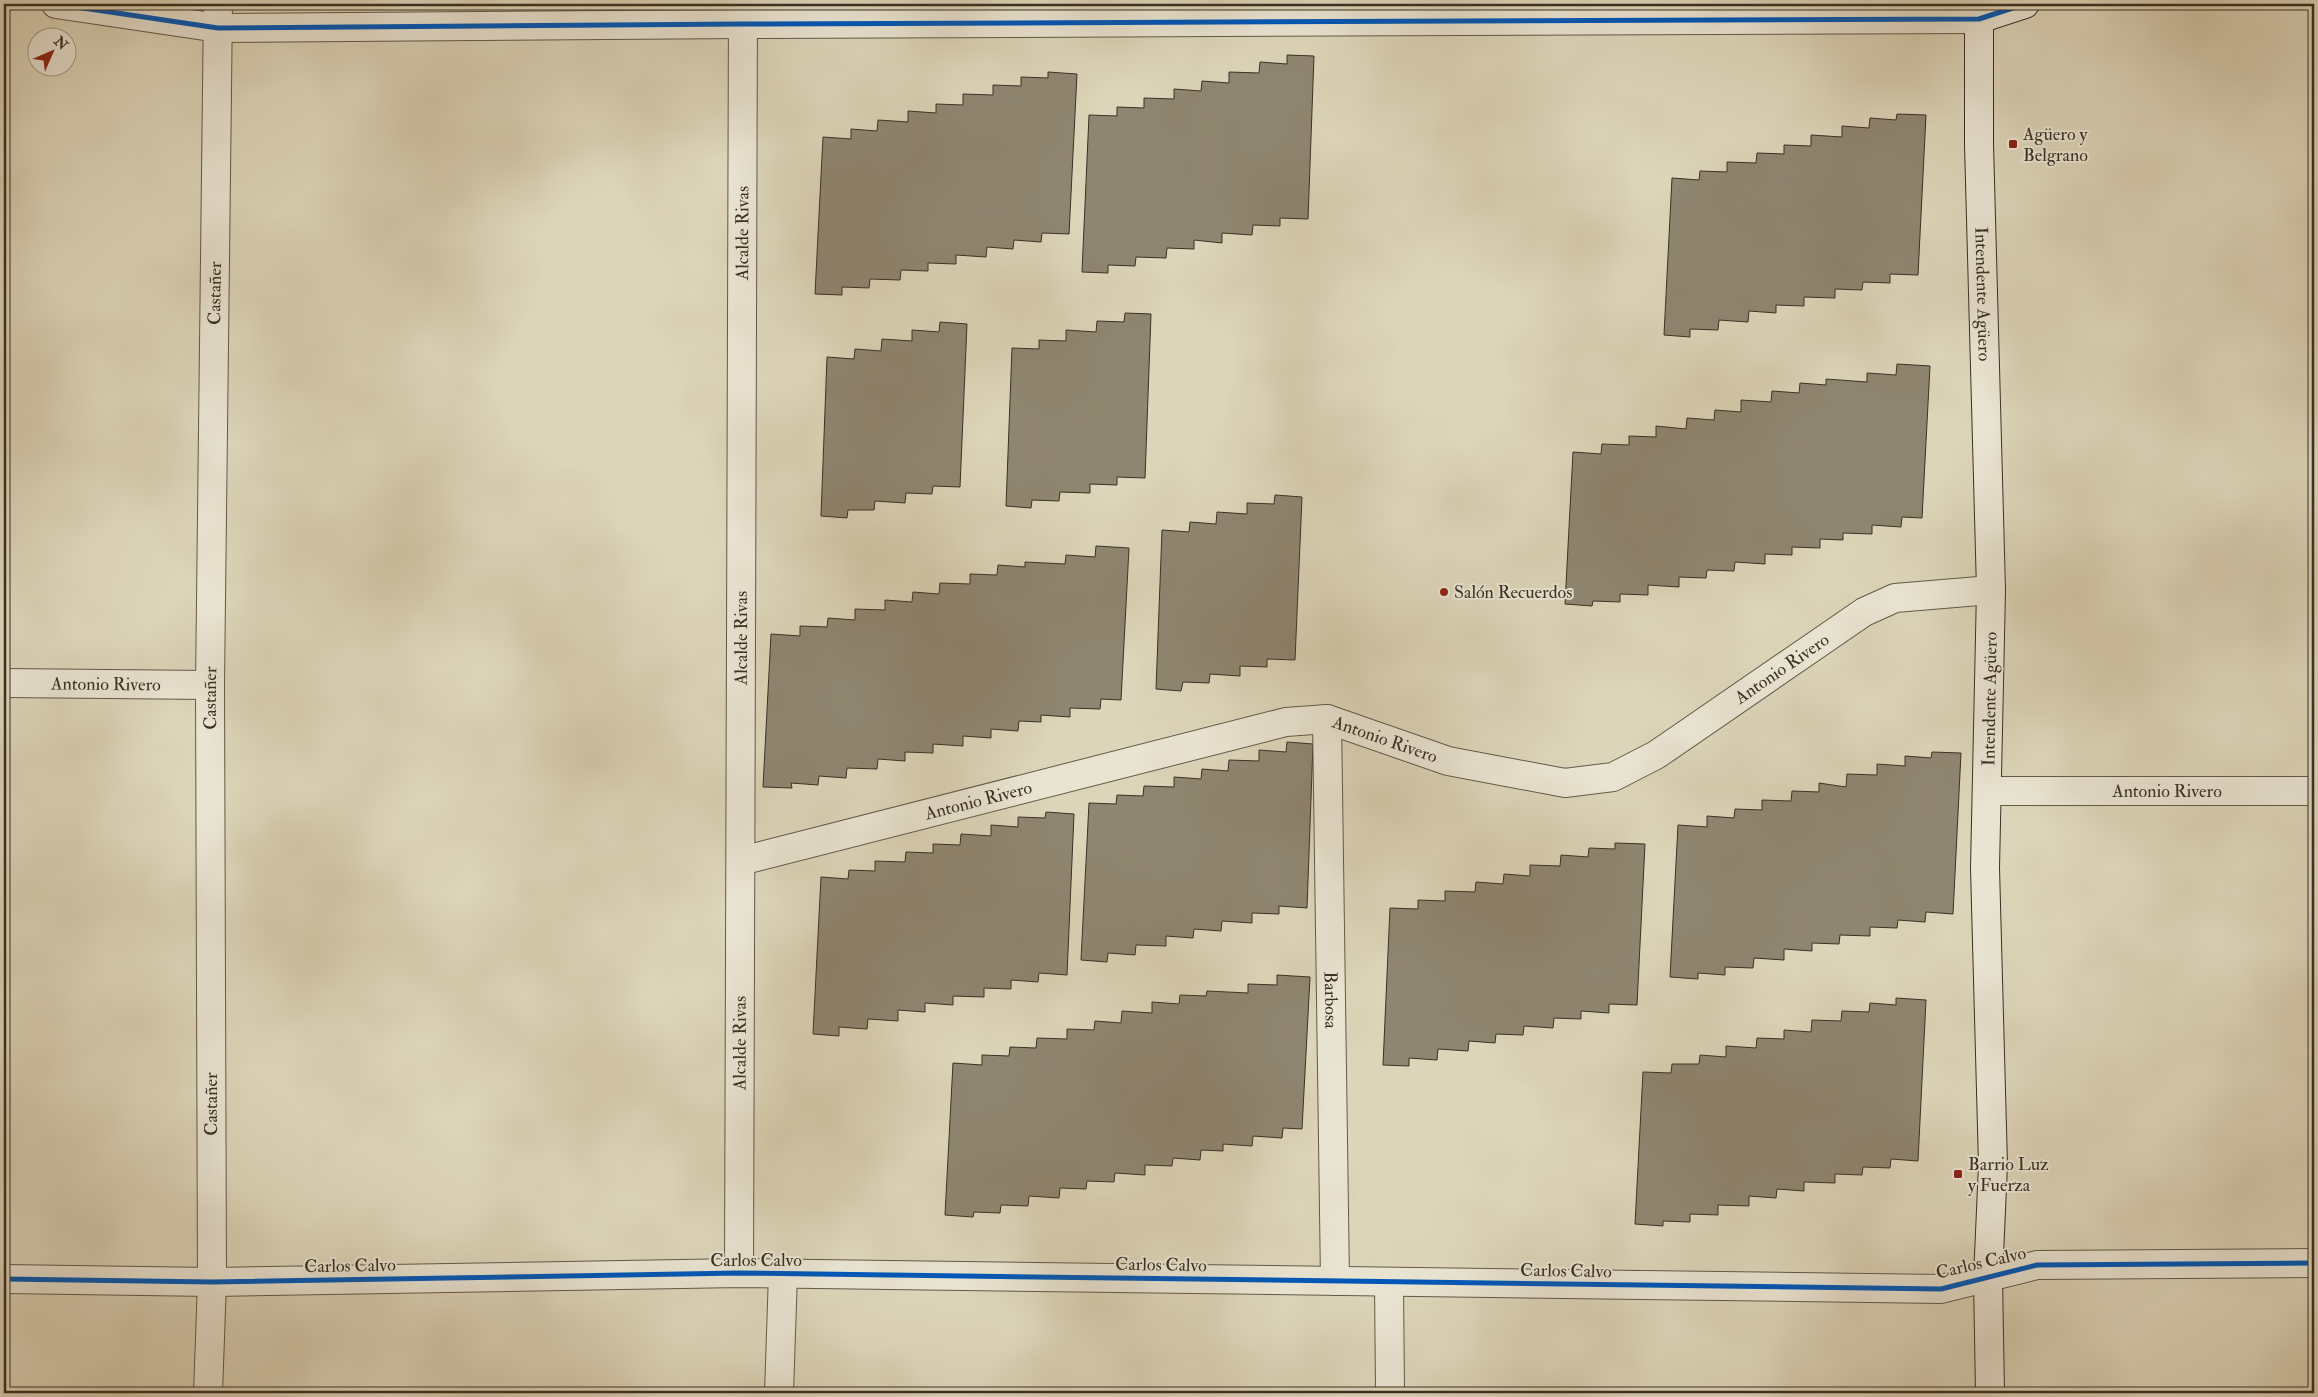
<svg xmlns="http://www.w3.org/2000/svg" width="2318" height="1397" font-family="'IM FELL Double Pica',serif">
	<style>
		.building { fill: #8f8671; stroke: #3a3024 }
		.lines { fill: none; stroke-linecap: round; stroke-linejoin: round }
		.street-casing { stroke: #635949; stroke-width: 30 }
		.secondary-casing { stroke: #3a3024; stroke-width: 30 }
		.street { stroke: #e9e4d2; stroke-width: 28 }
		.secondary { stroke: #e9e4d2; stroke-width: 28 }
		.cycleway-casing { stroke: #e9e4d2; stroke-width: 8 }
		.cycleway { stroke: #0057b8; stroke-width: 5 }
		.poi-dot { fill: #8f2418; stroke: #e9e4d2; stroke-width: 2 }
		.labels { text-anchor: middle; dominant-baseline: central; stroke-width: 4; stroke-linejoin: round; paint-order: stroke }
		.poi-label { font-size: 18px; fill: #3a3024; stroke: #e9e4d2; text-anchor: start }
		.street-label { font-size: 18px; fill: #3a3024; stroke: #e9e4d2 }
	</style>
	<rect width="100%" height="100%" fill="#ddd5b9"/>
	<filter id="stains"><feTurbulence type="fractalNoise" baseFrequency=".004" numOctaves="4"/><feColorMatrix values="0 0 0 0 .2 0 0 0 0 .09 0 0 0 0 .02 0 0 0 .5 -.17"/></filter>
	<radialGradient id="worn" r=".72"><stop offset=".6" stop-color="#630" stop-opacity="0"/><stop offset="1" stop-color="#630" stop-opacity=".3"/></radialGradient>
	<path class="building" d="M1287,55l27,1 -6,163 -28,-1v8l-27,-1 -1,10 -30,-2v10l-28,-3v9l-27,-1 -1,10 -30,-1 -1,9 -27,-1v8l-26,-1 7,-157 28,1v-9l27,1v-10l30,1v-10l27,2 1,-10 27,2v-11l30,1 1,-11 27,2z
		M1048,72l29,2 -8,160 -27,-1 -1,9 -27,-2 -1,9 -26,-2 -1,10 -30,-2v9l-28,-1v8l-27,-1 -1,10 -30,-1 -1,9 -27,-1v8l-27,-1 8,-157 28,2v-10l26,2 1,-11 30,2v-11l28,2v-9l27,1v-11l30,1v-10l28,1v-9l27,1z
		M1897,114l29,1 -8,160 -28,-1v9l-27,-1 -1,8 -27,-1v9l-31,-1v9l-28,-1v8l-27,-2 -1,11 -29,-2 -1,10 -28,-1v8l-26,-2 8,-157 27,2 1,-9 27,1v-10l29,1 1,-10 27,1v-9l27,1v-11l31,2v-11l27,2 1,-10 26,2z
		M1125,313l26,1 -6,164 -28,-1v8l-27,-1v9l-30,-1 -1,9 -27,-1 -1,8 -25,-2 6,-158 27,1v-9l27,1v-11l30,2 1,-11 27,1z
		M940,322l27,2 -7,163 -27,-1 -1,8 -26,-1 -1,10 -30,-2 -1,9h-26l-1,8 -26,-2 6,-159 27,2 1,-10 26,2 1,-12 30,2v-11l27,2z
		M1897,364l33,2 -8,152 -20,-1 -1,10 -29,-2v9l-29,-1v7l-23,-1v9l-28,-1v8l-27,-1v10l-30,-2 -1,9 -27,-1 -1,8 -27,-1v10l-31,-2v10l-28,-1v8l-27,-1 -1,5 -27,-2 8,-152 28,2 1,-10 27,1v-9l27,1v-11l30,3 1,-11 27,2 1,-10 26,2v-12l30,2 1,-11 27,2 1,-10 26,2v-6l41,3v-9l29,2z
		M1275,495l27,2 -7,163 -28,-1v8l-27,-1v10l-30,-2 -1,9 -26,-1 -2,9 -25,-2 6,-159 27,2 1,-10 26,2 1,-12 30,2v-11l27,1z
		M1096,546l33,2 -8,152 -20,-1 -1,10 -30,-1v9l-29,-2v7l-22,-1 -1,10 -27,-2v9l-28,-2v10l-30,-2v9l-28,-1v9l-27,-2 -1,10 -30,-1 -1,10 -27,-2 -1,9 -27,-2 1,5 -29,-1 8,-153 29,2v-10l27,1 1,-9 27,2v-11l30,1v-10l27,2 1,-10 26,2 1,-11 30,1v-10l27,1 1,-10 27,2v-5l40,2 1,-9 29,2z
		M1287,742l26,2 -6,164 -28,-2v8l-27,-1v10l-30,-2 -1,10 -27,-2 -1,9 -27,-2v10l-30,-1 -1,10 -27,-2 -1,9 -26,-2 8,-157 27,1 1,-9 26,1 1,-10 30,1v-10l27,2 1,-10 26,2 1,-11 30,1v-11l27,2z
		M1932,752l29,1 -8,161 -27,-2 -1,10 -27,-2 -1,8 -27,-1v9l-30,-1 -1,9 -27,-1v8l-28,-2v11l-30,-2 -1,10 -28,-1v8l-27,-2v6l-28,-2 8,-152 29,2v-11l27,2 1,-9 27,1v-10l29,1 1,-10 27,1v-9l27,4 1,-13 30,1v-11l28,2v-10l26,2z
		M1046,812l28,2 -7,161 -28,-2 -1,9 -27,-2v9l-27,-1v9l-31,-1v9l-28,-2v9l-27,-2v11l-30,-2 -1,10 -28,-2v9l-26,-2 8,-157 27,2 1,-9 26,1v-10l30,1 1,-10 27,1v-9l27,1 1,-11 30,2v-11l27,2v-10l27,1z
		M1615,843l30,1 -8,161 -28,-1v9l-28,-2v8l-27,-1 -1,10 -29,-2 -1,9 -27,-1 -1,9 -26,-2 -1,10 -30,-2 -1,11 -28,-2v8l-26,-1 7,-157 28,1v-9l27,1v-10l30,1 1,-10 27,2 1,-10 26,2v-11l30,1 1,-11 27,2 1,-9 26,1z
		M1277,975l33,2 -8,152 -19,-1 -1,10 -29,-2 -1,10 -29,-2v7l-22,-1 -1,10 -27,-2 -1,8 -27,-1v10l-30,-2 -1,9 -27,-1 -1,8 -26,-1 -1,10 -30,-2 -1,10 -27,-1 -1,8 -26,-1 -1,5 -28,-2 8,-152 29,2v-10l27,1 1,-9 26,1 1,-10 30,1v-10l27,1 1,-9 26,2 1,-12 30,2v-11l27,2 1,-9 26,1 1,-5 41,2v-9l29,1z
		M1896,998l30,2 -8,161 -27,-2 -1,9 -27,-1 -1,8 -27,-1v9l-31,-1v9l-27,-2 -1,9 -27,-2v10l-31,-1v10l-28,-1v8l-27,-1v5l-28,-2 8,-152 28,1 1,-9h27l1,-9 26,2v-11l30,2 1,-10 27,1v-9l27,2 1,-12 29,1 1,-10 27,1 1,-9 26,2z"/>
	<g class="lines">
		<g class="street-casing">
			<g id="street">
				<path d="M56,4l162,24 525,-4 1236,-5"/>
				<path id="s1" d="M4,683l206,2"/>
				<path id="s2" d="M1327,719l8,562"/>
				<path id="s3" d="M1988,791h326"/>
				<path id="s4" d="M741,861l545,-139 41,-3 121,42 117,22 48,-6 43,-22 208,-143 31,-14 96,-8"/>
				<path id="s5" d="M739,1273l4,-1269"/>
				<path d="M4,1279l208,3 527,-9 1202,16 96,-24 277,-2"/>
				<path d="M1389,1282l1,111"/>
				<path id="s6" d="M208,1393l4,-111 -2,-597 8,-681"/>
				<path d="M779,1393l4,-119"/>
			</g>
		</g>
		<g class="secondary-casing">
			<g id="secondary">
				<path id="s7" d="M1979,4v140l12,446 -6,278 8,297 -5,113 2,115"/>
				<path d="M1979,19l46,-15"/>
			</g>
		</g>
		<use href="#street" class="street"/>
		<use href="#secondary" class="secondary"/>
		<g class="cycleway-casing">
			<path id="cycleway" d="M56,4l162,24 525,-4 1236,-5 46,-15
				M4,1279l208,3 527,-9 1202,16 96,-24 277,-2"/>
		</g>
		<use href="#cycleway" class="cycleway"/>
	</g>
	<g class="poi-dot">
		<rect x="2008" y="139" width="10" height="10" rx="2.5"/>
		<circle cx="1444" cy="592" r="5"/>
		<rect x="1953" y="1169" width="10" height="10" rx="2.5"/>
	</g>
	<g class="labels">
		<g class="poi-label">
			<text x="2023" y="134">Agüero y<tspan x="2023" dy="21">Belgrano</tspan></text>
			<text x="1454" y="592">Salón Recuerdos</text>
			<text x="1968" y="1164">Barrio Luz<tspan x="1968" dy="21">y Fuerza</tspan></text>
		</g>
		<g class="street-label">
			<text stroke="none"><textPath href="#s5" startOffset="1040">Alcalde Rivas</textPath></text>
			<text stroke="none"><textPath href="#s6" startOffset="1100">Castañer</textPath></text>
			<text stroke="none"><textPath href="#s7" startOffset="290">Intendente Agüero</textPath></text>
			<text stroke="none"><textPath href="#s5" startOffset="635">Alcalde Rivas</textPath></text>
			<text stroke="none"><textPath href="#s4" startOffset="1100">Antonio Rivero</textPath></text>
			<text stroke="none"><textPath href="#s1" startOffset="102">Antonio Rivero</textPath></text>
			<text stroke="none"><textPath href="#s6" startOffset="695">Castañer</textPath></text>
			<text transform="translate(1990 699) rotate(-89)">Intendente Agüero</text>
			<text stroke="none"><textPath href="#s4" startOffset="665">Antonio Rivero</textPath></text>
			<text stroke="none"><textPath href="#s3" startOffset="179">Antonio Rivero</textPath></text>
			<text stroke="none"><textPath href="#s4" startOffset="245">Antonio Rivero</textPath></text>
			<text stroke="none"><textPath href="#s2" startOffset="281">Barbosa</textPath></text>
			<text stroke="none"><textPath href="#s5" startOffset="230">Alcalde Rivas</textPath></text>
			<text transform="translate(211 1104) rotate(-90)">Castañer</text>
			<text x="756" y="1260">Carlos Calvo</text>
			<text transform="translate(1981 1263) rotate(-13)">Carlos Calvo</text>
			<text transform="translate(1161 1265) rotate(1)">Carlos Calvo</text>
			<text transform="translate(350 1266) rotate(-1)">Carlos Calvo</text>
			<text transform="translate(1566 1271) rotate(1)">Carlos Calvo</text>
		</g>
	</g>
	<rect width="2318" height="1397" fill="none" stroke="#ddd5b9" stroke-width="20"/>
	<rect x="5" y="5" width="2308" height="1387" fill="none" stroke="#3a3024" stroke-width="2.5"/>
	<rect x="10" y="10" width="2298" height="1377" fill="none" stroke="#3a3024"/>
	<g transform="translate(52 52) rotate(45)"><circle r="24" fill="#e9e4d2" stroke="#a39c8c"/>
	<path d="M0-4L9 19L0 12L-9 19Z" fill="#8f2418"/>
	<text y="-8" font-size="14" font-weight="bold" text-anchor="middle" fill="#3a3024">N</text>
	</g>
	<rect width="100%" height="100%" filter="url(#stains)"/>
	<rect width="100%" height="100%" fill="url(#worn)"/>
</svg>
